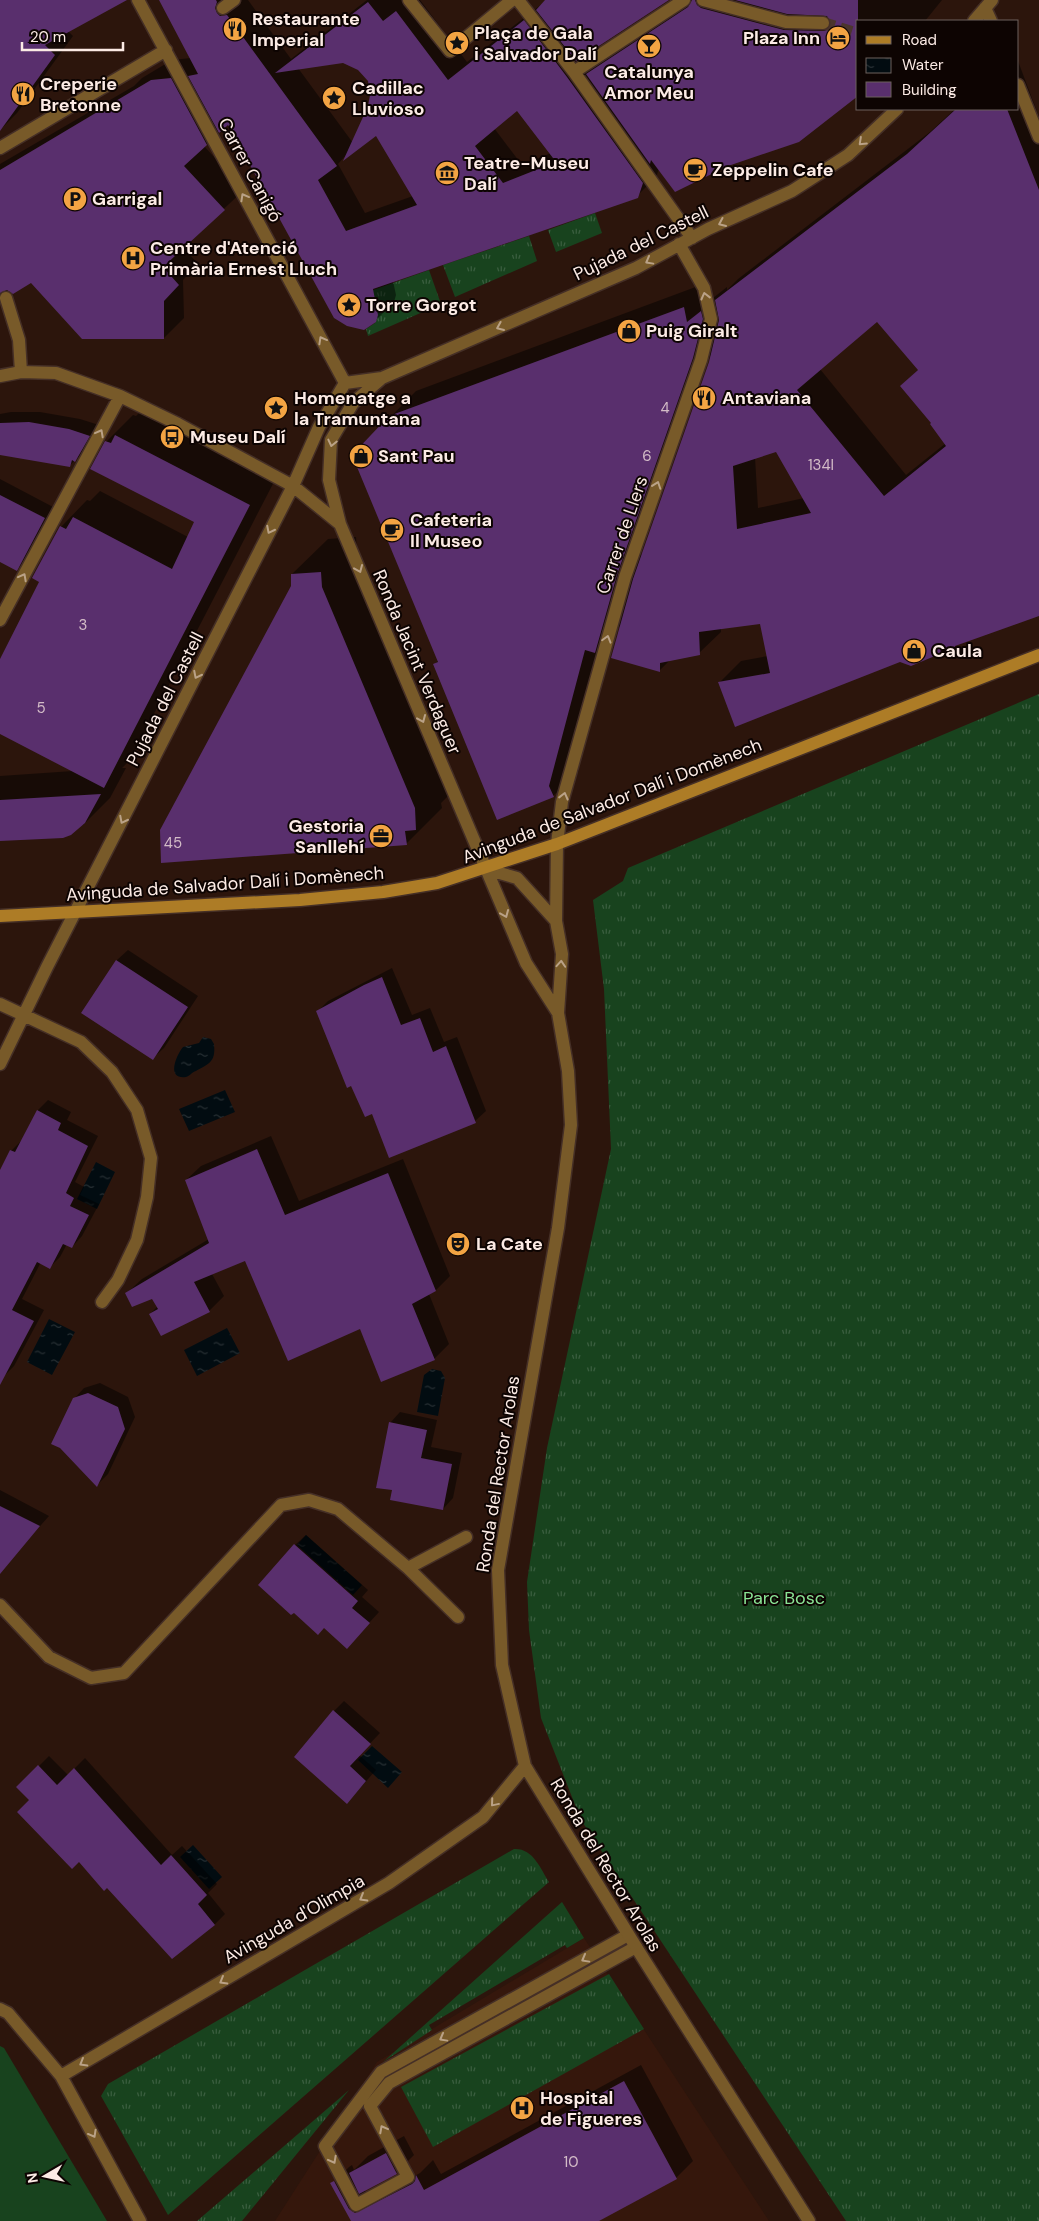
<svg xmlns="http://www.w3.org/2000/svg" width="1039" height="2221" font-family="'DM Sans',sans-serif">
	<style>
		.built { fill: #35170c }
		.grass { fill: url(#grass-tufts) }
		.pitch { fill: #18431e }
		.water { fill: url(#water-ripples) }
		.shadow { fill: #0007; fill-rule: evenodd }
		.building { fill: #592f6d; fill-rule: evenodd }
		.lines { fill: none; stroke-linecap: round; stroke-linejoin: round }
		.street-tunnel { stroke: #4b352d; stroke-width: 12; stroke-dasharray: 12 6; stroke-linecap: butt }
		.lane-casing { stroke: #452f26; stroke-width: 15 }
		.street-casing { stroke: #452f26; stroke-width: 15 }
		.secondary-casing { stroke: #452f26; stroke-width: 15 }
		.lane { stroke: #785a29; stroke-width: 12 }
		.street { stroke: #785a29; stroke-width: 12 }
		.secondary { stroke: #ad7c26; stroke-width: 12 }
		.oneway { stroke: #baa287 }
		.labels { text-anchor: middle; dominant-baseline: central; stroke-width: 4; stroke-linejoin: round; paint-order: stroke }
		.number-label { font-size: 15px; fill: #d3bcc7 }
		.poi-label { font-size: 18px; font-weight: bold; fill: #fcebe5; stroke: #0d0402; text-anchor: start }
		.street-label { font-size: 18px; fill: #fcebe5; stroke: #0d0402 }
		.park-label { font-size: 18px; fill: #8ae394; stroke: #0d0402 }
	</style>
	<defs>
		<pattern id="grass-tufts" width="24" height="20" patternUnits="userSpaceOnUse" patternTransform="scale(1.25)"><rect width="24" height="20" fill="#18431e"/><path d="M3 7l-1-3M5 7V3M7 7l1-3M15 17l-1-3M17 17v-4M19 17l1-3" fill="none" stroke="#3a5e3f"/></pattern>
		<pattern id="water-ripples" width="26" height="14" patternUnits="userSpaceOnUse" patternTransform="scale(1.25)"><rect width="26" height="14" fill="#020c11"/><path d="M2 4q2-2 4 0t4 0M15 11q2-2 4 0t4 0" fill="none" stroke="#283034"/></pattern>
	</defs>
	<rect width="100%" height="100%" fill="#2c150c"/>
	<path class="built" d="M584,1938l185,283h-494l102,-159z"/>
	<path class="grass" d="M595,213l7,20 -46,19 -8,-22z
		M529,236l8,25 -82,36 -12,-32z
		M429,270l12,34 -73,32 -2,-7 9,-6c6,-12 0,-22 -7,-31z
		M1039,694v1527h-193l-265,-401 -40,-102 -12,-88 -2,-48 20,-134 64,-299 -7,-160 -11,-89 30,-19 5,-13z
		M514,1849c19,-1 26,19 35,33l-381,333 -67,-119 7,-12z
		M562,1902l22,36 -17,10 -2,-3 -136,80 3,5 -49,32z
		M609,1974l35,55 -211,118 -32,-60z
		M349,2090l-107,131h-45z"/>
	<path class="pitch" d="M0,2046l4,2 103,173h-107z"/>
	<path class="water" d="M203,1037l8,2 3,5c2,18 -5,20 -18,27 -4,1 -6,5 -10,6 -21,3 -9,-23 -3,-30l16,-4z
		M225,1090l10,22 -46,19 -10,-22z
		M96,1162l19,10 -18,37 -20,-10z
		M49,1319l26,13 -23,43 -25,-13z
		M227,1328l13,25 -43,23 -13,-26z
		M432,1369l9,2 4,7 -7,38 -21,-4 7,-37z
		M306,1535l56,50 -9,10 -56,-50z
		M372,1746l30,26 -14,16 -30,-28z
		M193,1845l29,32 -13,12 -29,-32z"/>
	<path class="shadow" d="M0,0h124l-56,31 5,5 -56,77 -17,17z
		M161,0h87l43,59 76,-59h53l47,62 80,-62h120l-84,55 10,13 17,-16 79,-52h253l-17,21h-67l-199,148 -3,8 -19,19 -244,85 3,14 -2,7 -19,19 -146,-198 -25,23 40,44 -61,57 15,17 -15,16 1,38 -20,20 -133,-57 -22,8 -9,10v-135l134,-78 8,-8 30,-18 19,-2zM344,62l15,7 11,12 1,14 -2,11 -16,37 -55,-75zM517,109l34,44 -29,12 -28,-37zM377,134l36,62 -48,17 -27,-49 9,-10z
		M1018,61l21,56v496l-139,47 -181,23 22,-22 27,-5 -7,-33 -40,5v4l-22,21 -28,6 -11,11 -39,-45 -15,16 -32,119 5,11 -26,25 -118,-132 4,-4 -86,-205 63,-64 293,-109 4,16 14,-11v3l11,-11 192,-147 25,-23h63zM877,321l42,48 -18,17 31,37 14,20 -40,32 -86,-106zM710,356h2l-69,199 -2,-1zM776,451l28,47 -46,10 -3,-51z
		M143,409l133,69 -146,282 -8,8h4l-16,30 -27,27 -83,15v-64l73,-5 -73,-38v-73l41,-78 20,-55 26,-27 3,1 10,-10 88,46 8,-16 -90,-79 27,-27 3,1z
		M11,412h29l40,7 19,6 -13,25 -16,15 -70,-11v-40z
		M0,479l55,29 -28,51 -10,10 -17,-9z
		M356,537l1,14 94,242 -10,10 1,5 -36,36 -114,-270 36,-35z
		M128,950l70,46 -34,52 -11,10 -70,-46 34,-52z
		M392,968l20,47 18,-7 14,34 13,-5 29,74 -11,10 -102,-9 -56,-100 11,-11z
		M48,1100l23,12 -4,8 31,16 -23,46 9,5 -4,8 19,9 -17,32 -10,11 -5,-3 -7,13 -10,10 -9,-5 -19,37 22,11 -30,56 -10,10 -4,-2v-201l11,-22 11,-11 16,-30z
		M271,1136l28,65 104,-42 47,117 -14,14 -7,4 20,50 -15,15 -73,-31 -115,-68 -34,14 12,22 -15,15 -59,3 8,-8 -5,-9 -26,-4 15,-14 67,-40 -23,-59 15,-14z
		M100,1383l28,14 7,20 -27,57 -11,11 -36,-38 13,-48 10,-11z
		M400,1412l37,8 -6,27 31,6 -9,45 -10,11 -49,-20 -4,-66z
		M0,1490l49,26 -39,44 -10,-5z
		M306,1535l62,55 -6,7 17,15 -22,24 -33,-9 -30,-16 1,-66z
		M344,1701l36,32 -21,22 17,15 -29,33 -13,-92z
		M49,1756l19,19 17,-17 87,97 10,-9 35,38 -9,9 17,21 -11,11 -184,-125 -12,-13z
		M641,2065l52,96 -17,17 -79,43h-245l-20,-37 17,-17 3,-2 2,5 14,-14 36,-20 10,19 -18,18 -31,17 1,2 7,5 5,-1 42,-23 13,-13 8,14z"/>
	<path class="building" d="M0,0h127l-82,45 10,10 -55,76z
		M159,0h57l1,2 -2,6 2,5 3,3 7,-1 110,151 -19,14 28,51 71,-26 -41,-69 -33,25 25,-55 2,-11 -2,-14 -10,-11 -15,-7 -68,10 93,-71 15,19 13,-10 52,69 76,-60 43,57 76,106 -5,15 -265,91 5,26 -2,7 -12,8 -17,-4 -13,-8 -106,-193 -9,8 -31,-57 10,-2zM517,111l39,51 -53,21 -28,-37z
		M545,0h124l-93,61 -40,-51z
		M692,0h3l2,5 4,3 83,22 39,1 4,-1 4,-6 -4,-8 -40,-2 -52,-14h123v96l-59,46 -71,24 -53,26 -24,-32 -1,4 -64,-90 102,-67z
		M171,78l36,67 -23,21 41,44 -62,57 16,18 -15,16v38h-82l-51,-56 -18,11 -6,-4 -7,3v-123l151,-90z
		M956,109h51l32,81v426l-84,30 -1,2 -43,18 -11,-4 -165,65 -17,-45 52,-9 -10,-49 -61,8 1,23 -40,8v9l-49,-14 22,-79 76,-217 10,-42 -4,-20 192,-146zM877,322l41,48 -18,16 31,37 -1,1 16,22 -62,50 -87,-106zM776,452l35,61 -74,16 -4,-63z
		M684,307l3,15 14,-11 2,8 -10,39 -76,217 -22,78 -10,-3 -36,136 5,11 -57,23 -64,-156 5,-2 -86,-207 37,-39z
		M29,422l40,7 21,7 -15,26 -3,-2 -2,7 -70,-12v-32z
		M115,435l135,70 -146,283 -104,-54v-75l39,-77 -7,-4 28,-52 6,3 7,-12 99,52 22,-47 -104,-53 15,-28 6,2z
		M0,495l45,23 -28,53 -17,-9z
		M321,572l1,15 93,221 1,22 -11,1 2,14 -246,18 -1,-33 131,-244v-12z
		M101,794l-16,29 -14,12 -8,3 -63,3v-41z
		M116,960l72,47 -35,53 -72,-47z
		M382,977l19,48 19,-7 13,34 13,-6 30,77 -87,35 -17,-44 -7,3 -14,-31 -4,2 -31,-77 48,-26z
		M37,1110l24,13 -3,7 30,16 -22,47 8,5 -4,8 19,9 -17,33 -9,-4 -13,25 -13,-7 -25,48 22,11 -34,64v-215l10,-20 5,2z
		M257,1149l28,66 103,-42 48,118 -24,13 23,56 -54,22 -21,-53 -72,32 -43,-100 -51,21 16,30 -49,24 -12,-22 9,-5 -6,-10 -20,8 -7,-14 84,-50 -24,-63z
		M88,1393l30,14 7,22 -28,58 -37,-39 -9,-4 22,-46z
		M389,1422l38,8 -6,28 31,6 -9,46 -53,-10 2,-10 -16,-2z
		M0,1506l40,20 -40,48z
		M294,1544l64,57 -6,7 18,15 -23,26 -23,-21 -6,7 -24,-22 -3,2 -33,-30z
		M333,1710l38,34 -21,22 16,15 -19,23 -53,-47z
		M38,1765l19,20 17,-17 87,97 10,-10 36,40 -9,9 17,21 -43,34 -65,-71 -3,3 -25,-29 -7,7 -55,-57 12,-12 -13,-13z
		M624,2081l53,98 -78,42h-248l-21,-38 4,-2 15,28 6,4 57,-29 3,-3 1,-6 8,15z
		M386,2153l11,21 -38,20 -10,-21z"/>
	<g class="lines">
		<path class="street-tunnel" d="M823,23l35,11"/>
		<g class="lane-casing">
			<path id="lane" d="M6,298l13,42 2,32
				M628,1935l-247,137 -56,74 31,59 52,-28 -38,-71 19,-23 247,-136"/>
		</g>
		<g class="street-casing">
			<path id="street" d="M138,0l207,383
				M409,0l41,51 62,-51
				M518,0l56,72 118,166
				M703,0l83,22 37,1
				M223,8l11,-8
				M985,8l6,13
				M974,21l18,-21
				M574,72l110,-72
				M1018,85l21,52
				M0,148l166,-98
				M679,244l25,44 7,31 -10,41 -76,217 -63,225 -5,42 -1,77 6,33 -4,59 10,58 3,54 -13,103 -60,342 4,95 23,101 111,181 173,274
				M0,376l21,-4 35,1 64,23 58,28 115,62 47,38 186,439 32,50
				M345,383l37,-5 254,-110 72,-39 84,-38 56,-36 49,-46
				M340,524l-11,-44 2,-40 22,-37 29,-25
				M0,620l120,-224
				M486,869l31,9 39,43
				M0,1004l81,38 31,30 25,38 14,48 -4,39 -10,43 -19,40 -16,22
				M0,1064l47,-97 246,-481 26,-59 26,-44
				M408,1568l58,-31
				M0,1605l49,52 42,21 33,-5 157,-168 28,-5 29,9 70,59 50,49
				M0,2009l8,4 53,63 79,145
				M61,2076l328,-193 94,-66 42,-51"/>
		</g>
		<g class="secondary-casing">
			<path id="secondary" d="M0,916l300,-16 83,-8 54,-9 120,-39 482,-189"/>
		</g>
		<use href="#lane" class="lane"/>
		<use href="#street" class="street"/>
		<use href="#secondary" class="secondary"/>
	</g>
	<defs><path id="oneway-chevron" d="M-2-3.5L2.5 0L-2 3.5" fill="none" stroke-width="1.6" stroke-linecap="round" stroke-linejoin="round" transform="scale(1.25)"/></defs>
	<g class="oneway">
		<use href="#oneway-chevron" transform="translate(862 142) rotate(137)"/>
		<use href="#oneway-chevron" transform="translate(244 197) rotate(-119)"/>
		<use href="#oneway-chevron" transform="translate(722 223) rotate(156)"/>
		<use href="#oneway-chevron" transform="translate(649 261) rotate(151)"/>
		<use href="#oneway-chevron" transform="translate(705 296) rotate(-104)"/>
		<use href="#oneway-chevron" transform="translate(500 327) rotate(157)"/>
		<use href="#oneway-chevron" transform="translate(322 340) rotate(-119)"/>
		<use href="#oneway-chevron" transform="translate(100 433) rotate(-62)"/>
		<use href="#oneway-chevron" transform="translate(332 443) rotate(103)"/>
		<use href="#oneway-chevron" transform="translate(657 485) rotate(-71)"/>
		<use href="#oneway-chevron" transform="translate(270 530) rotate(117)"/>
		<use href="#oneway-chevron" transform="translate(359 569) rotate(67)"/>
		<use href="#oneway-chevron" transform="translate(23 577) rotate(-62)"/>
		<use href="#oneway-chevron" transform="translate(607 639) rotate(-74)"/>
		<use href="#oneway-chevron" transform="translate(197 675) rotate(117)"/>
		<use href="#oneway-chevron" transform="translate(422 719) rotate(67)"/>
		<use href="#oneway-chevron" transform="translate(564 796) rotate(-76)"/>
		<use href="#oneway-chevron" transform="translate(123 820) rotate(117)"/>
		<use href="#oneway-chevron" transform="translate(505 914) rotate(67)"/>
		<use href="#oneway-chevron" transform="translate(561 964) rotate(-86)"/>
		<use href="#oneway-chevron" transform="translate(494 1803) rotate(130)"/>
		<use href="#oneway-chevron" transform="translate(363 1898) rotate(150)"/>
		<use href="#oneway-chevron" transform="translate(585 1959) rotate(151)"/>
		<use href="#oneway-chevron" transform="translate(223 1981) rotate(150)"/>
		<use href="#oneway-chevron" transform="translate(443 2038) rotate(151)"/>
		<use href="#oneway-chevron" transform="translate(83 2063) rotate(150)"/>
		<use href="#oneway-chevron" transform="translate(383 2129) rotate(-118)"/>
		<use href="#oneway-chevron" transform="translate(93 2134) rotate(61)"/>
		<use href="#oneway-chevron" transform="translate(333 2160) rotate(62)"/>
	</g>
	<defs>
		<g id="restaurant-disc" transform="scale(1.25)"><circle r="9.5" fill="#f3a443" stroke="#0d0402"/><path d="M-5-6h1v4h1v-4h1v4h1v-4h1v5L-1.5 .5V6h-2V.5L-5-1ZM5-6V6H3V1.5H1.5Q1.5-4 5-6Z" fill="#111"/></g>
		<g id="hotel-disc" transform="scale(1.25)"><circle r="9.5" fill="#f3a443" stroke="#0d0402"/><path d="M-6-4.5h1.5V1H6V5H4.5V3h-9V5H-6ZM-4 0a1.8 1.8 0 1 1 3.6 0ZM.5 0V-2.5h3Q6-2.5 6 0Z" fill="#111"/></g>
		<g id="sight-disc" transform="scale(1.25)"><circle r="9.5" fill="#f3a443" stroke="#0d0402"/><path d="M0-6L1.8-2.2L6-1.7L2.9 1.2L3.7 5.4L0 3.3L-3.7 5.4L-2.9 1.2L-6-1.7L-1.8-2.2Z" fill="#111"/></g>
		<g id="bar-disc" transform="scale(1.25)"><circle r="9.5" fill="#f3a443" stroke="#0d0402"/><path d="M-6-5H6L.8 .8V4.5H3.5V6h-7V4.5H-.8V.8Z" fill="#111"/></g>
		<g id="cafe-disc" transform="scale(1.25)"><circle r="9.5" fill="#f3a443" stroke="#0d0402"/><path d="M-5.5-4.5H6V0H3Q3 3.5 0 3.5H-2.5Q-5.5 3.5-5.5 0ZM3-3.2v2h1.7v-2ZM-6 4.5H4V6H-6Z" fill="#111"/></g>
		<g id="museum-disc" transform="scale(1.25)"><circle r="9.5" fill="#f3a443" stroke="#0d0402"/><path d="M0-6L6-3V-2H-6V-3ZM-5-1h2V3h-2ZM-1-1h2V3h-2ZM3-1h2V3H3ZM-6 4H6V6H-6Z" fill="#111"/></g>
		<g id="parking-disc" transform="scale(1.25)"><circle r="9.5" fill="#f3a443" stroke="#0d0402"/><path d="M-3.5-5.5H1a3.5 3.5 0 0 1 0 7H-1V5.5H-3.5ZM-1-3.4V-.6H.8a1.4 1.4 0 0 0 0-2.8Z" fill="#111"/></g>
		<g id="hospital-disc" transform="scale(1.25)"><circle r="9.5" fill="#f3a443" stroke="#0d0402"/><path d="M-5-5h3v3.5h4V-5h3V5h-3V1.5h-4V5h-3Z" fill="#111"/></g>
		<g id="shop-disc" transform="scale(1.25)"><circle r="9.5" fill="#f3a443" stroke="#0d0402"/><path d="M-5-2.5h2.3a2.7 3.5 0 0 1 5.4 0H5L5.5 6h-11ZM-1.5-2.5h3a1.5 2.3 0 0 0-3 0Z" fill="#111"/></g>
		<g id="bus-disc" transform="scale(1.25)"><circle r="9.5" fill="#f3a443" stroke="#0d0402"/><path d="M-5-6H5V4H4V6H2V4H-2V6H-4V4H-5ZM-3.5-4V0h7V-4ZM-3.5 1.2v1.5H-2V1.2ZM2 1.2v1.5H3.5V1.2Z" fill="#111"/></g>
		<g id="office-disc" transform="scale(1.25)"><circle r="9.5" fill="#f3a443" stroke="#0d0402"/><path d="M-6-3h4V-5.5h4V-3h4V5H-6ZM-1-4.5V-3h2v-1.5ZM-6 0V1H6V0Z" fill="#111"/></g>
		<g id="theatre-disc" transform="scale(1.25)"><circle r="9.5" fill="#f3a443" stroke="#0d0402"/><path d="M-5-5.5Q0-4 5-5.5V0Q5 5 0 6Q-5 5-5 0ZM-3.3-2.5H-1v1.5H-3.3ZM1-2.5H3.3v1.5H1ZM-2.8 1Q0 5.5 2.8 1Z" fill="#111"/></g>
	</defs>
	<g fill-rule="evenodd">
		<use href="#restaurant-disc" x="235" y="29"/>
		<use href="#hotel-disc" x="838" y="38"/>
		<use href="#sight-disc" x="457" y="43"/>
		<use href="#bar-disc" x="649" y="46"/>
		<use href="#restaurant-disc" x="23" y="94"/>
		<use href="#sight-disc" x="334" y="98"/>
		<use href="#cafe-disc" x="695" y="170"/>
		<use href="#museum-disc" x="447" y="173"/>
		<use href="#parking-disc" x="75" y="199"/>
		<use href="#hospital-disc" x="133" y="258"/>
		<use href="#sight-disc" x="349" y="305"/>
		<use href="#shop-disc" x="629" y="331"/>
		<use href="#restaurant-disc" x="704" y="398"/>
		<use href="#sight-disc" x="276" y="408"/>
		<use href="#bus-disc" x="172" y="437"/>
		<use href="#shop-disc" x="361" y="456"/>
		<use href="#cafe-disc" x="392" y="530"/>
		<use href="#shop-disc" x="914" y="651"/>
		<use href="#office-disc" x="381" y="836"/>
		<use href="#theatre-disc" x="458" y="1244"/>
		<use href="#hospital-disc" x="522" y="2108"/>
	</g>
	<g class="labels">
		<g class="number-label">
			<text x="665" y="408">4</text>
			<text x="647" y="456">6</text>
			<text x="821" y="465">134I</text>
			<text x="83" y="625">3</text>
			<text x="41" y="708">5</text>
			<text x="173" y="843">45</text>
			<text x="571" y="2162">10</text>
		</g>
		<g class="poi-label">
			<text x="252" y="19">Restaurante<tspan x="252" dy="21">Imperial</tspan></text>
			<text x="474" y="33">Plaça de Gala<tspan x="474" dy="21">i Salvador Dalí</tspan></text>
			<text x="820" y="38" text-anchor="end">Plaza Inn</text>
			<text x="649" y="72" text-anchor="middle">Catalunya<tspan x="649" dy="21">Amor Meu</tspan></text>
			<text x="40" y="84">Creperie<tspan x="40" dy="21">Bretonne</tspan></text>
			<text x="352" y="88">Cadillac<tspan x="352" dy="21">Lluvioso</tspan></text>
			<text x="464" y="163">Teatre-Museu<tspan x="464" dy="21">Dalí</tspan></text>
			<text x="712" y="170">Zeppelin Cafe</text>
			<text x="92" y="199">Garrigal</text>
			<text x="150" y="248">Centre d'Atenció<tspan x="150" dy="21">Primària Ernest Lluch</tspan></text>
			<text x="366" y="305">Torre Gorgot</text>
			<text x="646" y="331">Puig Giralt</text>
			<text x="294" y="398">Homenatge a<tspan x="294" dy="21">la Tramuntana</tspan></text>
			<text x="722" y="398">Antaviana</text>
			<text x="190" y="437">Museu Dalí</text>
			<text x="378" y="456">Sant Pau</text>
			<text x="410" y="520">Cafeteria<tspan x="410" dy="21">Il Museo</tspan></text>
			<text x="932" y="651">Caula</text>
			<text x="364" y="826" text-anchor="end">Gestoria<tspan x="364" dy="21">Sanllehí</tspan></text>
			<text x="476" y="1244">La Cate</text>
			<text x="540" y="2098">Hospital<tspan x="540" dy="21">de Figueres</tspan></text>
		</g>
		<g class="street-label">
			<text transform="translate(250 170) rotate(62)">Carrer Canigó</text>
			<text transform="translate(641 243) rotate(-26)">Pujada del Castell</text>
			<text transform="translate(622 535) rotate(-71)">Carrer de Llers</text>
			<text transform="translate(417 662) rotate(67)">Ronda Jacint Verdaguer</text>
			<text transform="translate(165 699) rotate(-63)">Pujada del Castell</text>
			<text transform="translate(612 801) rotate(-21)">Avinguda de Salvador Dalí i Domènech</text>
			<text transform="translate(225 884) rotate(-4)">Avinguda de Salvador Dalí i Domènech</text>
			<text transform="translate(498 1474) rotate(-81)">Ronda del Rector Arolas</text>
			<text transform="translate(606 1865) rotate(59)">Ronda del Rector Arolas</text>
			<text transform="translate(294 1919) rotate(-30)">Avinguda d'Olimpia</text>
		</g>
		<g class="park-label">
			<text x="784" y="1598">Parc Bosc</text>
		</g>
	</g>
	<rect x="856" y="20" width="162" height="90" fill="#0d0402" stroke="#6d605d"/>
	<rect x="866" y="36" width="25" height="8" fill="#ad7c26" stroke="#6d605d"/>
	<text x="902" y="45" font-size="15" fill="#fcebe5">Road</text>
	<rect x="866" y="58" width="25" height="15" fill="url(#water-ripples)" stroke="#6d605d"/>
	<text x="902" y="70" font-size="15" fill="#fcebe5">Water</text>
	<rect x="866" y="82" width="25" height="15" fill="#592f6d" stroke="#6d605d"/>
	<text x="902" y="95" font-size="15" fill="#fcebe5">Building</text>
	<g transform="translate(45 2176) rotate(261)" stroke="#0d0402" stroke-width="4" paint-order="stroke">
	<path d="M0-4L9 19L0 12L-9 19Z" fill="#fcebe5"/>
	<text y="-8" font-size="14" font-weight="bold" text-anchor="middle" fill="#fcebe5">N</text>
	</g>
	<path d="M22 42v8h101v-8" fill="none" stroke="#fcebe5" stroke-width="2.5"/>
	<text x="30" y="42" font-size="15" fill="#fcebe5" stroke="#0d0402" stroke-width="4" paint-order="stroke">20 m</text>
</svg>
